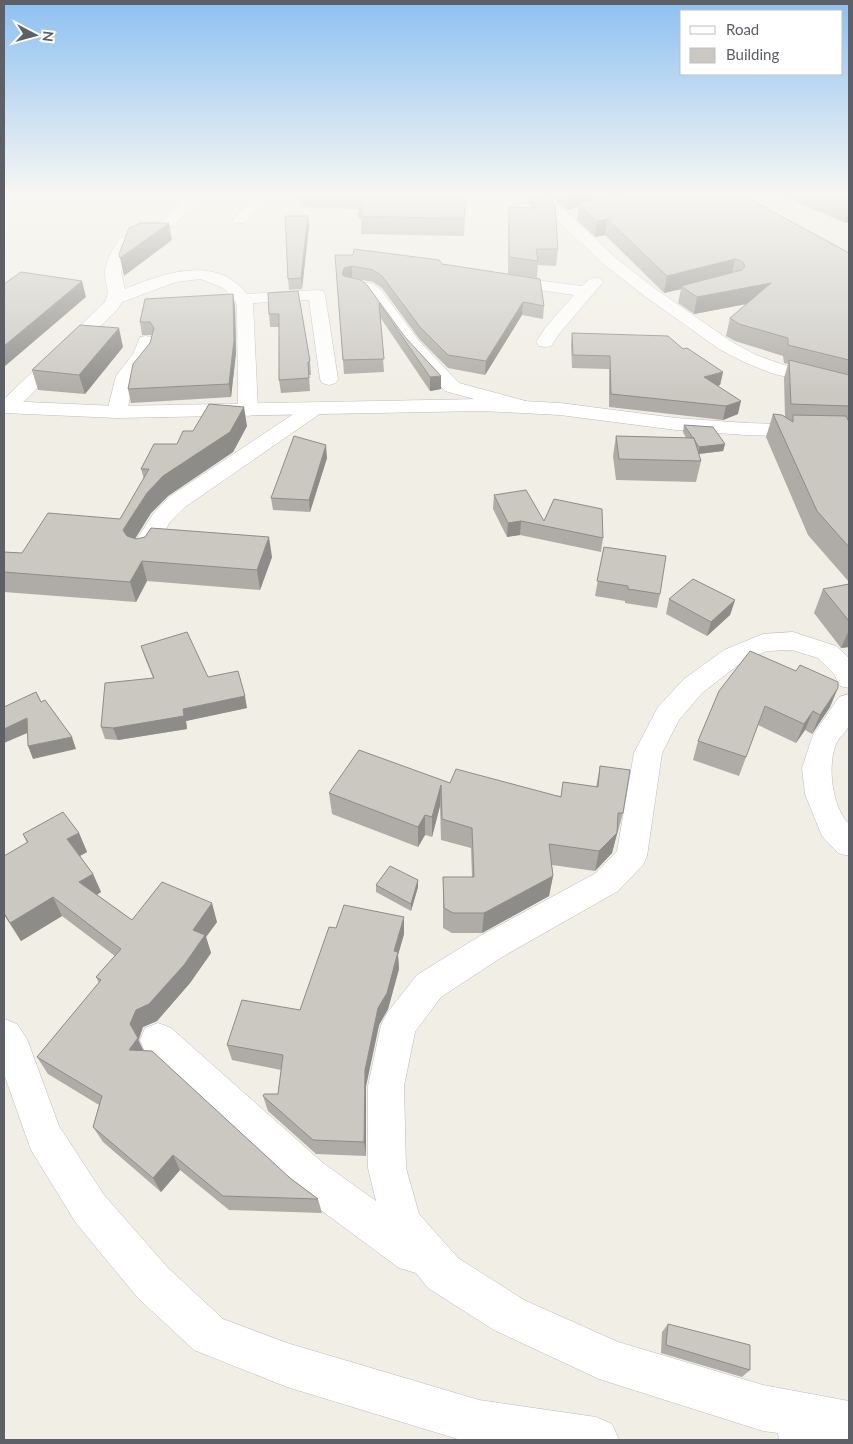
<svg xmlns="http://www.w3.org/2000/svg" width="853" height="1444" font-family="Lato,sans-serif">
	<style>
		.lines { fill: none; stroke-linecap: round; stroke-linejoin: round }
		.minor-casing { stroke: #babcc1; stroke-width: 1 }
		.tertiary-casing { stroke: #babcc1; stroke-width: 1 }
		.minor { fill: #fff; fill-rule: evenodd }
		.tertiary { fill: #fff; fill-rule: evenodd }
		.wall { fill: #afaca7 }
		.shaded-wall { fill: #8e8c88 }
		.building { fill: #cbc8c2; stroke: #8e8c88 }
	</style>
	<rect width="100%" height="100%" fill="#f0eee5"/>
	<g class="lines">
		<g class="minor-casing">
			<path id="minor" d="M188,193h15l-28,32 -44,19 -10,28 4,17c39,-16 91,-35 122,5l70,-4 6,1 2,4 13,84 -2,4 -7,2 -7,-2 -2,-4 -11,-79 -56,3 5,107 -3,4 -7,2 -7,-2 -3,-4 -1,-104 -3,-7 -11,-11 -22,-9 -25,3 -54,20 -5,8 -103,101 -10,1v-13l100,-96c7,-11 2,-16 1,-27 -1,-12 8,-28 15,-38l45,-19z
				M255,193h15l-25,30h-10l-2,-3z
				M532,193h15l70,66 40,31 75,52 24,13 28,10 65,16v12l-78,-20 -27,-11 -25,-13 -73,-52 -40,-31 -37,-34z
				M504,276l78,10c6,-6 9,-10 19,-7l2,3 -44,52 -8,12 -6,1 -6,-1 -3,-4 10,-15 28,-32 -76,-11 -2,-3 2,-3z
				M352,280l21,4 8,6 38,51 40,42 74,20 3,4 -3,4 -7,2 -81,-22 -38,-42 -38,-53 -7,-5 -16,-3 -2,-3 2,-3z
				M146,336l6,1 3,4 -4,14 -17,22 -7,35 -3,4 -7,2 -7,-2 -3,-4 9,-36 17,-22 7,-17z
				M314,403l7,2 3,4 -3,4 -136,94 -15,15 -20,33 -8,2 -8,-2 -4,-5 23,-36 16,-17 138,-92z
				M793,632l43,14 13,12v30l-9,-2 -6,-12 -16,-16 -26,-8 -25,1 -25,11 -40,31 -23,27 -17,33 -15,103 -4,9 -25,26 -116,66 -61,40 -26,35 -11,54 2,82 13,46 39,44 66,42 94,42 145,43 86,16v39h-70l-1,-7 -15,-2 -164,-52 -105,-49 -66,-42 -12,-15 -17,-5 -104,-77 -150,-139 -5,-12 5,-12 13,-5 13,5 152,135 53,38 -8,-33v-82l13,-61 6,-12 30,-38 61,-38 118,-64 21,-22 17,-98 24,-46 26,-28 40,-29 39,-16z
				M849,694c1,8 3,23 0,31 -2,7 -10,12 -13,19 -9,22 -4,63 13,80v32l-11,-3 -16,-17 -17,-42 -3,-26 11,-33 26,-38z
				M4,1019l13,5 10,15 32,87 45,69 64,73 55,51 64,24 192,57 117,17 16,7 7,16h-158l-174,-53 -93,-37 -56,-52 -62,-75 -45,-73 -27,-76z"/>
		</g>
		<g class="tertiary-casing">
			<path id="tertiary" d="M482,399l78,4 116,15 70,5 103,3v12l-103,-3 -70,-5 -116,-15 -78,-4 -365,7 -113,-5v-12l113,5z"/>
		</g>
		<use href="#minor" class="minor"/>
		<use href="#tertiary" class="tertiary"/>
	</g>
	<path class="wall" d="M299,194h167l-2,42 -103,-2v-15h-3v-10l-58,-2z
		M525,194h20l13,55 -2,17 -18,-1 -1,13 -29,-4 1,-67h21z
		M550,194h191l108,59v329l-41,-47 -42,-98 7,-23 12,3 -1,-39 4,-14 -4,-1 -1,-7 -48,-15 -9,-5 4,-18 17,-14 -53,10 -16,-11 3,-14 -17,4 -59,-58 -10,2 -18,-17 1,-13 -11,3z
		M778,194h71v28l-4,1z
		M309,226l-7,63 -13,1 -1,-11z
		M335,255l107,9 102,42 -1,13 -21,-4 -37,60 -37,-7 -28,-28 -38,-52 -9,-6 -21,-4 15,7 74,104 -11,2 -50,-74 4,55 -40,2z
		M268,293l42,68 1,14h-2l1,16 -29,2 -2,-13v-53h-9l-1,-13z
		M233,294l2,13 1,46 -5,44 -100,6 -3,-14 22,-46 2,-8h-10l-2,-13z
		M572,333l111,16 40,23 -3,13 -3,1 21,28 -15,6 -114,-13v-38l-37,-1 -1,-22z
		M123,347l-38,47 -47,-4 -6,-20z
		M684,425l41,19 -2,7 -24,3 2,7 -5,21 -80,-2 -3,-24 3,-20 70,2 -3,-6z
		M247,426l-14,26 -65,44 -17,17 -16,26 137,18 -12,33 -113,-9 -11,21 -132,-10v-40l18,1 98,-34 24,-40 -3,-10 36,-25 16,-13z
		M327,458l-17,54 -37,-2 -2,-12z
		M494,495l50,26 59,17 -2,14 -81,-17 -13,2 -14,-28z
		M604,547l56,47 -3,14 -32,-5v-2l-30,-5z
		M849,584v63l-8,1 -27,-35 9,-24z
		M669,599l66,1 -5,15 -23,21 -41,-22z
		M141,646l67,31 39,31 -61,13 1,8 -69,11 -13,-1 -4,-12 52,-49 -8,-20z
		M719,691l111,16 -18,27 -7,-4 -9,13 -38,-18 -19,51 -46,-16 5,-19z
		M600,766l23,47 -11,40 -17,18 -43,-6 1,11 -4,20 -67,37h-30l-9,-5v-51h29l-1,-29 -30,-8 -1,-34 -8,31 -7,-2 -7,12 -86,-33 -3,-21 121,-10 111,13 2,-14 33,5z
		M79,833l8,19 -7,4 13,18 8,18 -4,3 35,25 85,2 -11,15 5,16 -21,30 -33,38 -14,6 -4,13 4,11 147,127 28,21 4,14 -93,-3 -49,-40 -19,22 -58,-50 -10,-15 6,-22 -51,-31 -11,-17 62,-74 -3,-6 19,-21 -53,-40 -41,25 -17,-26v-59l23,-13 -4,-9z
		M376,885l42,2 -7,24 -35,-19z
		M404,917v17l-6,21 1,14 -11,40 -9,16 -13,61v70l-50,-2 -48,-43 -5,-15 15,-2 3,-24 -49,-10 -5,-15 73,-35 36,-82z
		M668,1324l82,46 -8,7 -81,-24 1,-21z"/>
	<path class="shaded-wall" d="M568,194h56l-46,10v3l-11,3z
		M849,210v12l-4,1z
		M308,216l1,10 -7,63 -1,-11z
		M607,219l-2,16 -10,2 2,-16z
		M169,223l3,17 -48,36 -4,-18z
		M735,259l-3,16 -51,11v3l-17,4 3,-17z
		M352,266v12l-8,3 -2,-7 2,-6z
		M82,281l4,16 -82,70v-21z
		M771,283l-4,17 -73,14 3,-17z
		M233,294l2,13 1,46 -5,44 -2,-13z
		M523,302l-1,13 -37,60 1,-14z
		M119,328l4,19 -38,47 -6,-19z
		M723,372l-3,13 -19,6 3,-14z
		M441,376v13l-11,2v-14z
		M741,401l-3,13 -15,6 3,-14z
		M244,407l3,19 -14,26 -65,44 -17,17 -23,37 -5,-20 24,-37 16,-17z
		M725,444l-2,7 -25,3 1,-7z
		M326,445l1,13 -17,54 -1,-12z
		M521,521l-1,14 -13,2 1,-14z
		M269,537l3,20 -12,33 -3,-20z
		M142,561l5,20 -11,21 -6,-20z
		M735,600l-5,15 -23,21 4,-14z
		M849,630v17l-8,1z
		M838,688l-8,19 -18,27 8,-19z
		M245,696l2,12 -61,13 1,8 -69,11 -5,-12 70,-19z
		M813,711l-8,19 -9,13 8,-19z
		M27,718l5,13 -28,12v-14z
		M72,737l4,12 -43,10 -5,-13z
		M441,785l-1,21 -8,31v-20z
		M425,815v20l-7,12v-20z
		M79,833l8,19 -11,6 -9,-19z
		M617,833l-5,20 -17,18 4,-20z
		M93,874l8,18 -14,9 -8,-19z
		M553,876l-4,20 -67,37 2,-20z
		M418,880v7l-7,24v-7z
		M53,897l9,19 -41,25 -11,-18z
		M212,903l5,19 -11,15 5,16 -21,30 -33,38 -14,6 -5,13 8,15 -17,-5 1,-26 6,-14z
		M404,917v17l-6,21 1,14 -11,40 -9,16 -13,61v70l-2,-14 1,-72 13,-62z
		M173,1155l7,15 -19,22 -8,-14z"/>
	<path class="building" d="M360,194h106l-2,25 -104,-3 4,-14h-7z
		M531,194h14l10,10 3,45h-22l2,12 -29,-4v-50l27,1z
		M617,194h124l108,59v107l-61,-15v-7l-49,-14 -9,-6 41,-35 -74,14 -16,-11 61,-16 3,-4 -3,-5 -7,-2 -68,17 -60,-57 -10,2 -19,-17z
		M817,194h32v13z
		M285,216h23l-7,62 -13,1z
		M141,223h28l-49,35 -1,-4 10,-26z
		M354,249l85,11 3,4 98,15 4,27 -21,-4 -37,59 -38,-6 -28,-28 -38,-51 -9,-6 -21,-4 -8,2 -2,6 2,2 17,4 6,5 38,52 36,39 -11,1 -51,-74 5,56 -41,1 -8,-105h18z
		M21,272l61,9 -78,65v-62z
		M298,291l12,70 -2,1 1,16 -30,2v-66h-10l-1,-21z
		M233,294l1,46 -5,44 -101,5 5,-25 17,-21 4,-15 -4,-6h-10l5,-23z
		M80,325l39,3 -40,47 -47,-5z
		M572,333l96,3 15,13 4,-1 36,24 -19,5 37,24 -15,5 -115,-12 -1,-38 -37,-1z
		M789,360l60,15v31l-58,-2z
		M209,404l35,3 -14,25 -67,44 -16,17 -24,37 4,6 9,3 9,-2 6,-9 118,9 -12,33 -115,-9 -12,21 -126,-10v-20l18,1 26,-40 72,6 29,-50h-8l13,-25h23l6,-13h10z
		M773,414l9,1 11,7v-7l53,1 3,6v125l-32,-36z
		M684,425l29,2 12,17 -26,3 -4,-6 -1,-3h-1z
		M294,436l32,9 -17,55 -38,-2z
		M616,436l78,2 7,23 -82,-2z
		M526,490l18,31 10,-22 48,10 1,29 -82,-17 -13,2 -14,-28z
		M604,547l62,9 -6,38 -32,-5v-3l-31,-5z
		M693,579l42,21 -24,22 -42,-23z
		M849,584v37l-26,-32z
		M187,632l21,45 30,-6 7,25 -62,13 1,7 -71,12 -12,-1 4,-44 49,-5 -13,-32z
		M750,651l46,20 4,-6 38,17v6l-18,27 -7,-4 -9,13 -39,-18 -19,51 -48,-16 21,-50z
		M36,692l5,10 4,-2 27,37 -44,9 -1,-28 -23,11v-22z
		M359,750l91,33 6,-14 105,28 2,-15 35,5 2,-21 30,4 -7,43h-5l-1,20 -18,18 -50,-7 4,32 -69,37h-31l-9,-5 -1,-31h31l-2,-49 -30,-9 -1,-34 -9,32 -7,-2 -7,12 -89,-34z
		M63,812l16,21 -12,6 26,35 -14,8 53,38 30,-38 50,21 -19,27 12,5 -21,30 -35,39 -13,6 -6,14 8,14 -9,12 23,1 138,127 28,21 -95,-3 -50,-41 -20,23 -60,-51 9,-31 -65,-39 64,-77 -5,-3 25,-28 -68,-52 -43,26 -6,-10v-57l24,-14 -5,-8z
		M390,866l28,14 -7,24 -35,-19z
		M344,905l60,12 -10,34 4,1 -11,41 -9,15 -13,62 -1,72 -51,-2 -50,-44 1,-2h14l5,-39 -56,-10 15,-45 58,10 29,-83 7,1z
		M668,1324l82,21v25l-84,-25z"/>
	<linearGradient id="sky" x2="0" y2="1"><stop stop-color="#8dc0f1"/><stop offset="0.49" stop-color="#f8f7f3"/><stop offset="1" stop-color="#f8f7f3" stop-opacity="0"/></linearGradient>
	<rect width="853" height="396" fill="url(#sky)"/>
	<rect width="853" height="1444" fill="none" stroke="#5d6066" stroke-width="10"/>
	<rect x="680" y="10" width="162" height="65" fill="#ffffff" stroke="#bebfc2"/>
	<rect x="690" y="26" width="25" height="8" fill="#ffffff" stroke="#bebfc2"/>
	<text x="726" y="35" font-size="15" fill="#5d6066">Road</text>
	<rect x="690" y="48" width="25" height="15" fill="#cbc8c2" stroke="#bebfc2"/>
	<text x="726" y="60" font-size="15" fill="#5d6066">Building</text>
	<g transform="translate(35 35) rotate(96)" stroke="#ffffff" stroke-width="4" paint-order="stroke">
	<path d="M0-4L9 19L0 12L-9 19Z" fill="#5d6066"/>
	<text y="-8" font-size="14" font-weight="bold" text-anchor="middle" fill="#5d6066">N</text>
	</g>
</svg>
